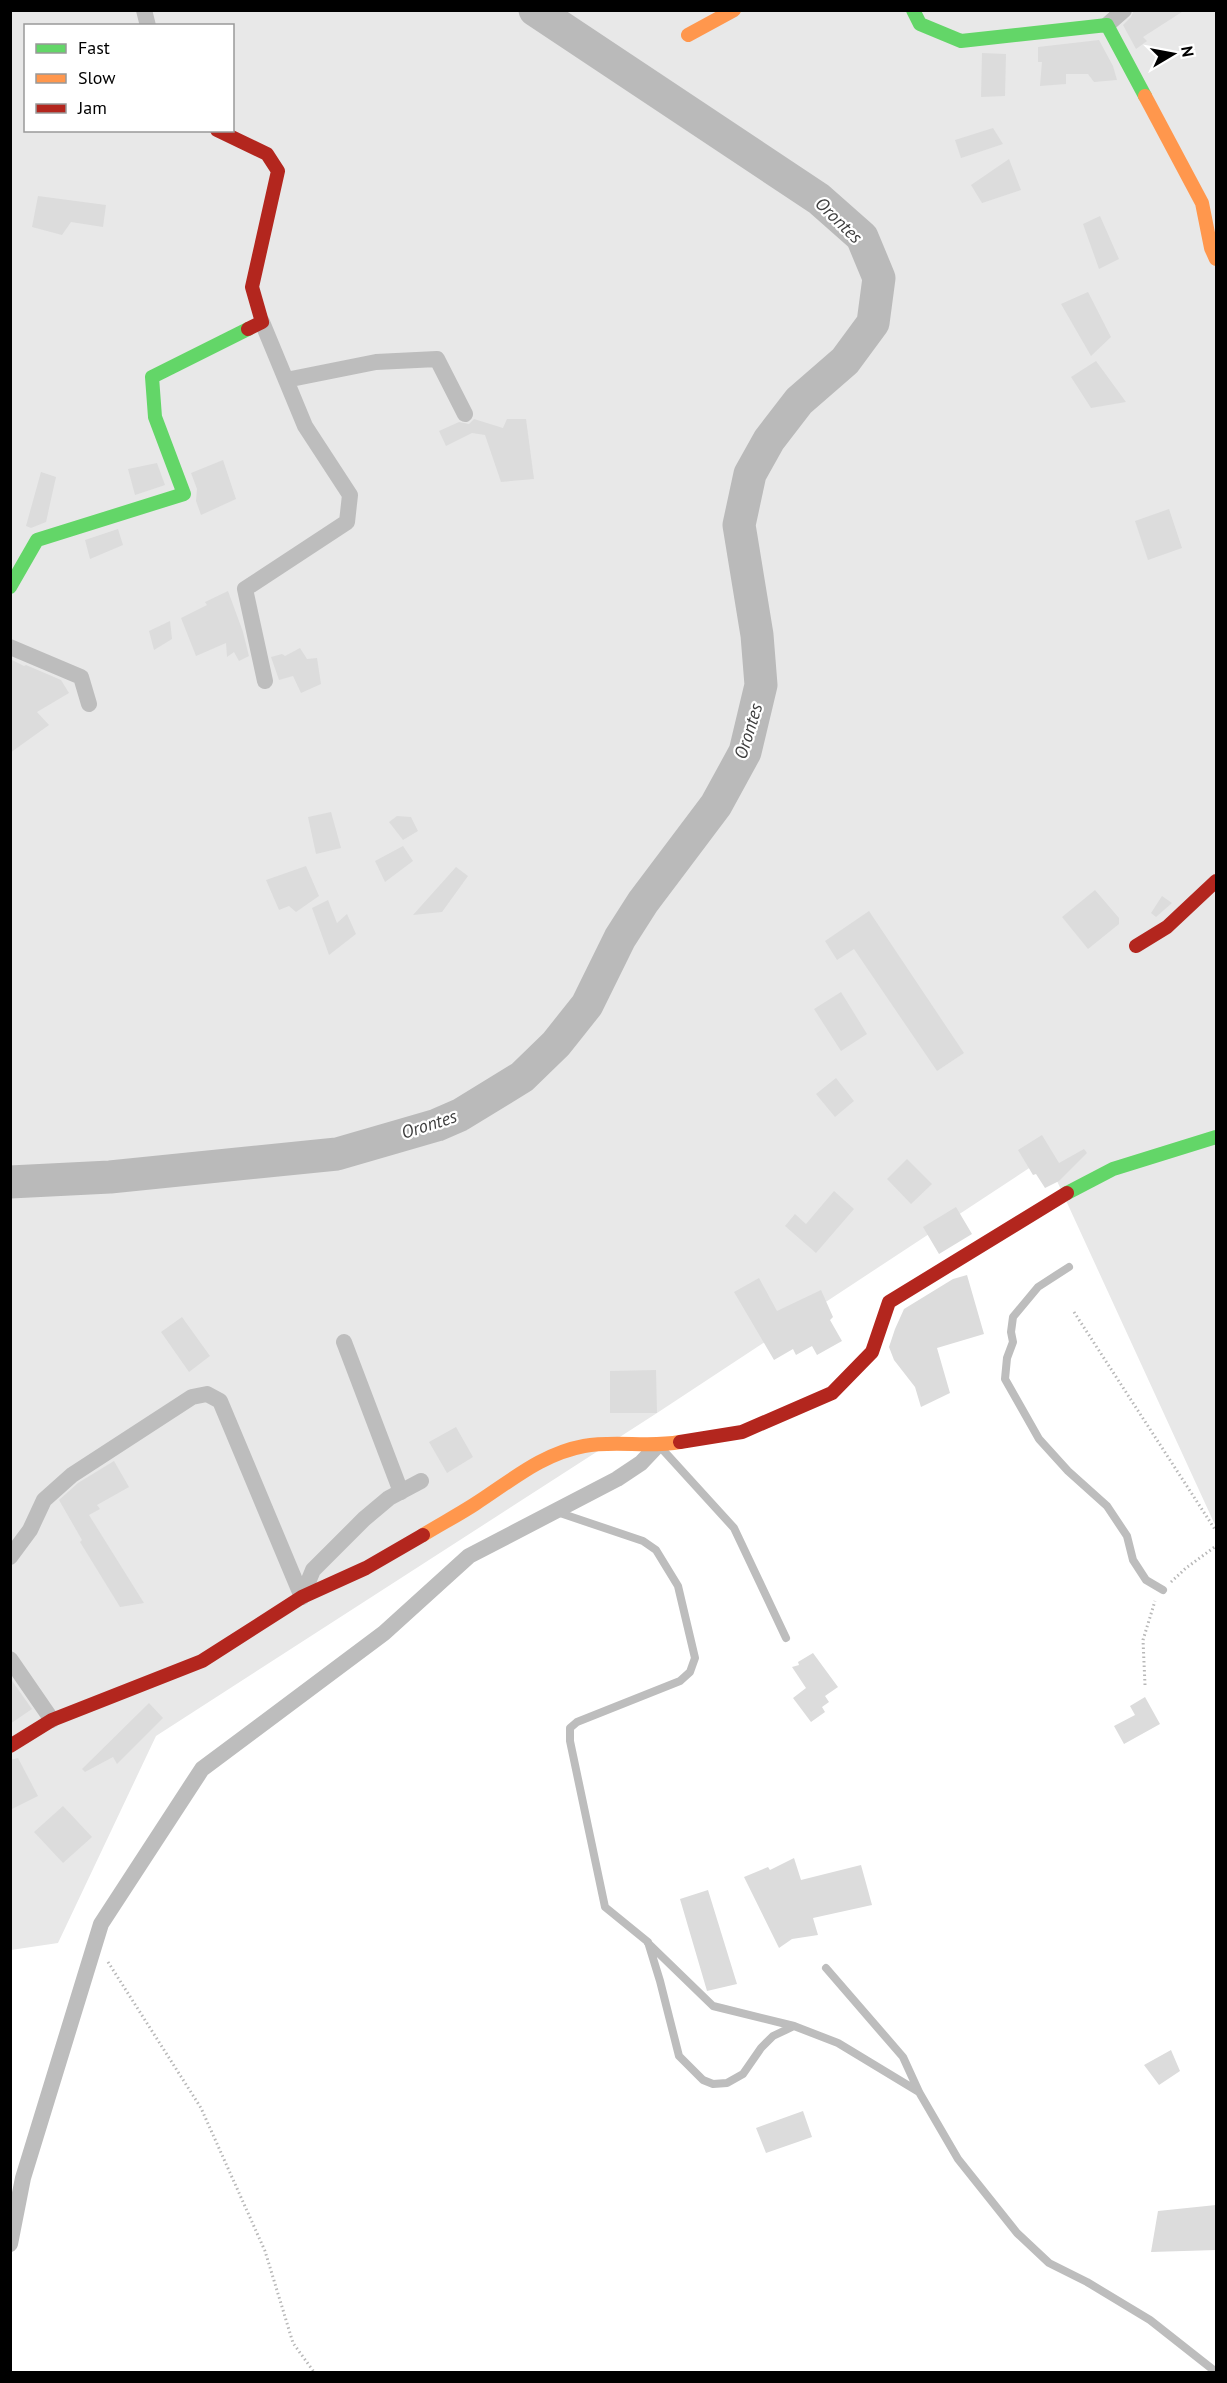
<svg xmlns="http://www.w3.org/2000/svg" width="1227" height="2383" font-family="'PT Sans',sans-serif">
	<style>
		.green { fill: #e8e8e8; fill-rule: evenodd }
		.lines { fill: none; stroke-linecap: round; stroke-linejoin: round }
		.river { stroke: #bababa; stroke-width: 33 }
		.building { fill: #dcdcdc }
		.path { stroke: #b8b8b8; stroke-width: 3; stroke-dasharray: 1.5 3; stroke-linecap: butt }
		.lane { stroke: #bdbdbd; stroke-width: 8 }
		.street { stroke: #bdbdbd; stroke-width: 16 }
		.fast { stroke: #63d668; stroke-width: 14 }
		.slow { stroke: #ff974d; stroke-width: 14 }
		.jam { stroke: #b3261e; stroke-width: 14 }
		.labels { text-anchor: middle; dominant-baseline: central; stroke-width: 4.5; stroke-linejoin: round; paint-order: stroke }
		.water-label { font-size: 18px; font-style: italic; fill: #3e3e3e; stroke: #fff }
	</style>
	<rect width="100%" height="100%" fill="#fff"/>
	<path class="green" d="M11,11h1205v1516l-170,-370 -389,256 -501,323 -98,207 -47,7zM26,26h206v104h-206z"/>
	<g class="lines">
		<path class="river" d="M10,1182l100,-5 227,-23 100,-29 23,-10 62,-38 34,-33 31,-39 33,-67 23,-36 73,-97 29,-53 16,-67 -4,-50 -18,-110 11,-51 19,-34 30,-39 46,-40 28,-38 6,-45 -17,-41 -43,-38 -284,-189"/>
	</g>
	<path class="building" d="M1134,10h51l-42,27 4,4 -11,8 -13,-24 8,-8z
		M1099,40l14,26 4,14 -23,2 -6,-8h-22v10l-26,2 2,-24h-4v-15z
		M982,53l24,1 -1,42 -24,1z
		M993,128l10,16 -42,14 -6,-18z
		M1009,159l12,31 -39,13 -11,-18z
		M38,196l68,9 -3,22 -32,-5 -9,13 -30,-8z
		M1100,216l19,43 -20,10 -16,-45z
		M1088,292l23,45 -20,19 -30,-52z
		M1096,361l30,41 -35,6 -20,-31z
		M474,419l29,9 4,-9h19l8,60 -33,3 -16,-47 -13,-2 -26,13 -7,-15 20,-9 10,2z
		M223,460l13,39 -35,16 -5,-14 1,-12 -6,-16z
		M157,463l8,22 -30,10 -7,-26z
		M41,472l15,5 -10,45 -15,6 -5,-2z
		M1169,509l13,39 -34,12 -13,-39z
		M118,529l5,16 -33,14 -5,-19z
		M228,591l15,41 6,24 -10,5 -5,-9 -7,5 -1,-14 -30,13 -15,-38 26,-13 -2,-3z
		M170,621l2,18 -18,11 -5,-19z
		M300,648l7,11 10,-1 4,26 -20,9 -8,-17 -14,4 -8,-23 11,-3 3,2z
		M10,659l14,7 2,-1 35,15 8,13 -32,19 12,13 -39,28z
		M331,812l10,36 -25,6 -8,-37z
		M397,816l14,1 7,14 -15,9 -14,-18z
		M403,846l10,15 -28,21 -10,-21z
		M306,866l13,30 -23,16 -7,-6 -10,4 -13,-30z
		M456,867l12,9 -26,36 -29,3z
		M1095,890l24,28v6l-31,25 -26,-32z
		M1162,896l10,7 -16,14 -5,-4z
		M328,900l9,23 10,-9 9,20 -27,21 -17,-47z
		M869,911l95,142 -27,18 -83,-122 -17,11 -12,-19z
		M841,992l26,42 -26,17 -27,-42z
		M836,1078l18,23 -19,16 -19,-23z
		M1042,1135l17,28 25,-14 3,4 -28,28 -14,7 -9,-14 -3,1 -15,-25z
		M907,1159l25,25 -21,20 -24,-25z
		M834,1191l20,18 -38,44 -31,-27 10,-12 11,10z
		M956,1207l16,27 -33,20 -16,-27z
		M967,1275l17,59 -47,14 13,45 -29,14 -6,-20 -21,-27 -5,-13 6,-18 9,-20 49,-30z
		M759,1278l18,33 44,-21 12,27 -3,3 12,21 -25,14 -5,-9 -16,9 -3,-6 -19,11 -40,-68z
		M182,1317l28,39 -21,16 -28,-40z
		M656,1370l1,43h-47v-42z
		M456,1427l17,30 -26,16 -18,-31z
		M114,1461l15,26 -32,18 3,4 -11,6 55,88 -24,4 -40,-65 2,-2 -23,-40 19,-17z
		M813,1653l25,34 -13,9 4,6 -7,5 3,5 -14,10 -18,-24 13,-10 -14,-21 7,-2 -1,-3z
		M10,1678l22,31 -22,15z
		M1145,1697l15,27 -36,20 -10,-18 21,-11 -5,-9z
		M149,1703l14,15 -46,46 -4,-7 -28,15 -3,-3z
		M18,1758l20,38 -28,14v-50z
		M63,1806l29,31 -29,26 -29,-31z
		M794,1858l7,22 60,-15 11,40 -59,13 5,17 -26,4 -13,9 -35,-71 24,-10 2,3z
		M708,1890l29,94 -30,7 -27,-92z
		M1171,2050l9,21 -21,14 -15,-20z
		M803,2111l9,26 -46,16 -10,-25z
		M1216,2205v45l-65,2 7,-41z"/>
	<g class="lines">
		<path class="path" d="M1074,1312l142,219
			M1171,1582l15,-14 30,-22
			M1145,1685l-2,-45 12,-39
			M108,1962l93,146 64,143 28,92 21,29"/>
		<path class="lane" d="M1069,1267l-31,20 -25,30 -2,15 2,10 -6,16 -2,21 34,60 29,32 39,35 20,30 6,24 13,20 17,10
			M663,1450l71,78 52,110
			M557,1512l86,29 13,9 22,36 17,72 -5,14 -10,9 -103,41 -7,6v13l35,166 43,35 12,39 19,75 24,24 10,4 14,-1 16,-9 18,-26 12,-12 21,-10 44,17 81,49
			M648,1943l65,63 81,20
			M826,1968l77,89 16,35 39,67 59,74 32,30 38,19 63,38 66,52"/>
		<path class="street" d="M144,10l4,16
			M1107,25l17,-15
			M262,322l43,104 45,69 -3,27 -102,67 20,92
			M286,380l90,-18 61,-3 28,55
			M10,647l71,30 8,27
			M344,1342l57,150
			M10,1557l20,-27 14,-30 28,-25 120,-78 15,-3 13,7 82,196
			M302,1597l11,-27 51,-51 25,-21 32,-17
			M10,1659l42,61
			M10,2244l13,-66 78,-254 101,-155 182,-136 85,-77 148,-77 24,-16 16,-17"/>
		<path class="fast" d="M913,10l7,14 41,17 146,-16 38,71
			M10,587l27,-47 147,-46 -29,-77 -3,-40 96,-48
			M1067,1193l46,-24 103,-32"/>
		<path class="slow" d="M688,35l46,-25
			M1145,96l57,107 9,45 5,11
			M423,1535c18,-11 35,-20 52,-31 36,-23 66,-50 109,-58 32,-6 64,2 96,-4"/>
		<path class="jam" d="M217,130l50,24 11,17 -26,116 10,35 -14,7
			M1136,946l31,-19 49,-46
			M680,1442l62,-10 90,-39 40,-41 17,-50 178,-109
			M10,1746l42,-26 150,-59 100,-64 64,-29 57,-33"/>
	</g>
	<g class="labels">
		<g class="water-label">
			<text transform="translate(839 220) rotate(44)">Orontes</text>
			<text transform="translate(748 731) rotate(-73)">Orontes</text>
			<text transform="translate(429 1124) rotate(-18)">Orontes</text>
		</g>
	</g>
	<rect width="1227" height="2383" fill="none" stroke="#000000" stroke-width="24"/>
	<rect x="24" y="24" width="210" height="108" fill="#ffffff" stroke="#999999" stroke-width="1.5"/>
	<rect x="36" y="44" width="30" height="9" fill="#63d668" stroke="#999999" stroke-width="1.5"/>
	<text x="78" y="54" font-size="18" fill="#000000">Fast</text>
	<rect x="36" y="74" width="30" height="9" fill="#ff974d" stroke="#999999" stroke-width="1.5"/>
	<text x="78" y="84" font-size="18" fill="#000000">Slow</text>
	<rect x="36" y="104" width="30" height="9" fill="#b3261e" stroke="#999999" stroke-width="1.5"/>
	<text x="78" y="114" font-size="18" fill="#000000">Jam</text>
	<g transform="translate(1173 54) rotate(80)" stroke="#ffffff" stroke-width="4.5" paint-order="stroke">
	<path d="M0-4.5L10 22L0 15L-10 22Z" fill="#000000"/>
	<text y="-9" font-size="16" font-weight="bold" text-anchor="middle" fill="#000000">N</text>
	</g>
</svg>
